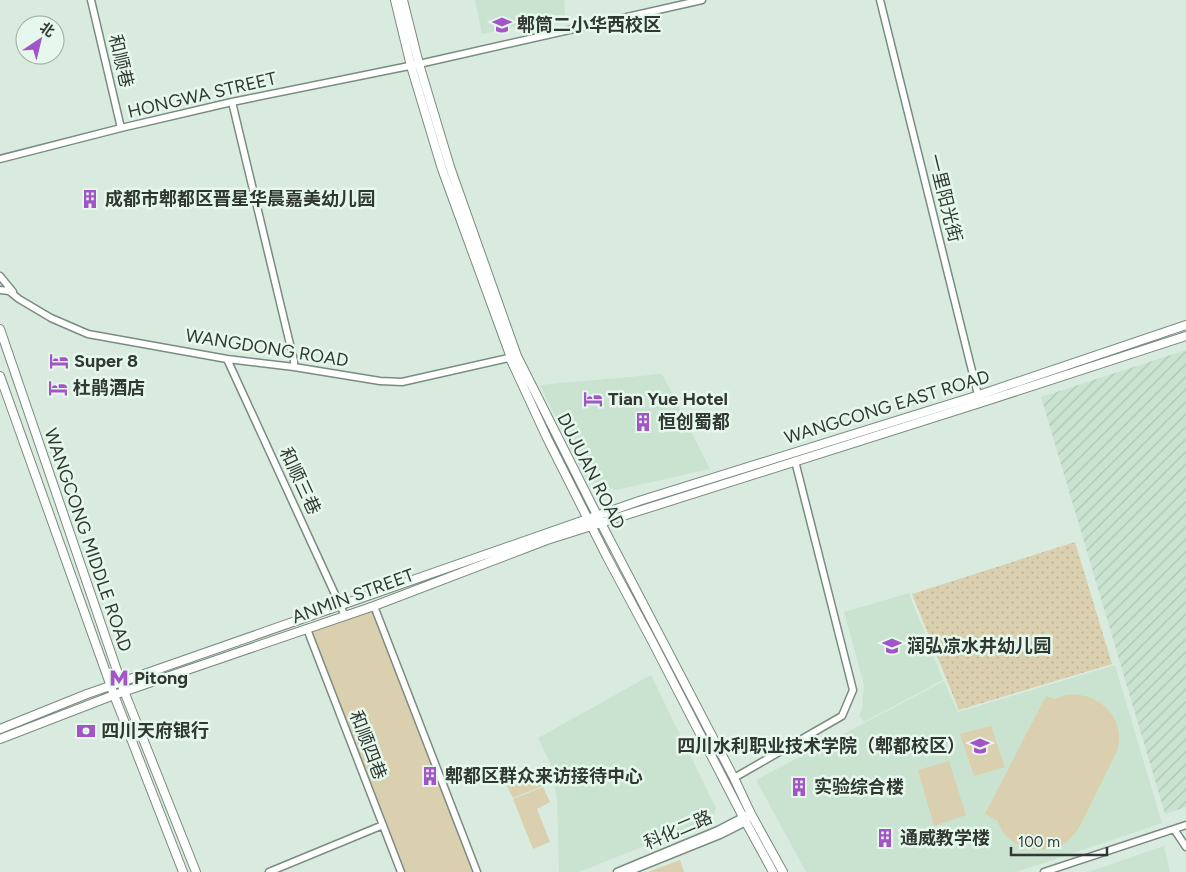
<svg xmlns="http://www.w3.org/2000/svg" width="1186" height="872" font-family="Figtree,'Noto Sans SC',sans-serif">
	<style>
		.built { fill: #cae3d1 }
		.industrial { fill: url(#industrial-furrows) }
		.grass { fill: url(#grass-dots) }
		.park { fill: #dacfae }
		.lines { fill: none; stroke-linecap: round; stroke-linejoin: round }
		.minor-casing { stroke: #7a8b7f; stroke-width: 9 }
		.major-casing { stroke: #7a8b7f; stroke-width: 10 }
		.minor { stroke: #fff; stroke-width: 6 }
		.major { stroke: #fff; stroke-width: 8 }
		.labels { text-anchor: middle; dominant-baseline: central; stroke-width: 5; stroke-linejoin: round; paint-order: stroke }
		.poi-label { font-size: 18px; font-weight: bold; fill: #313833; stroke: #e6f8eb; text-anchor: start }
		.street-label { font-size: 18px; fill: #313833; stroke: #e6f8eb }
	</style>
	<defs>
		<pattern id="industrial-furrows" width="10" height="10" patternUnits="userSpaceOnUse" patternTransform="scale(1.25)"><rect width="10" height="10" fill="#cae3d1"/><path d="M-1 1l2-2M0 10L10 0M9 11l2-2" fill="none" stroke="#aec4b4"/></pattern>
		<pattern id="grass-dots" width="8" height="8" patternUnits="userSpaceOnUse" patternTransform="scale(1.25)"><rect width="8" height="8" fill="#dacfae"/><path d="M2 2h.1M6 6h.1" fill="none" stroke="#bcb296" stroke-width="1.8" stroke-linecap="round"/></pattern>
	</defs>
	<rect width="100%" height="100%" fill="#d9ebde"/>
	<path class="built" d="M475,0h89l1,16 -83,18z
		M662,374l48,95 -94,21 -30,-10 -46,-95z
		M909,593l34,87 -79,42 -5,-7 3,-6 2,-24 -20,-73z
		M1115,665l47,158 -145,49h-211l-50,-92 188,-99 14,31z
		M651,675l65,133 -4,11 -133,53h-20l-2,-73 -7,-37 -12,-24z
		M1164,846l6,26h-82z"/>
	<path class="industrial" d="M1186,350v457l-21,7 -124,-417z"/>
	<path class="grass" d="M1075,542l37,122 -153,46 -47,-116z"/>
	<path class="park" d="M372,610l102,262h-71l-93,-240z
		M1066,695c4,0 8,-1 12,0 22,1 43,22 41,45 0,3 -1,8 -2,11l-38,77c-6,8 -13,17 -23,20 -21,6 -53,-4 -58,-27l-13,-7 61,-118 8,3z
		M991,726l14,41 -31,9 -14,-42z
		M949,761l17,54 -32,11 -16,-56z
		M536,770l7,16 -30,12 -7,-14z
		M543,787l7,15 -13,7 13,33 -17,7 -20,-50z
		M680,860l4,12h-36z"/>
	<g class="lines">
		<g class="minor-casing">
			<path id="minor" d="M91,0l30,128
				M880,0l99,399
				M232,102l62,259v6
				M0,159l121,-31 111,-26 187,-38 283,-64
				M0,276l13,16
				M0,290l9,1 10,8 32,19 37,16 139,25 67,8 86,14 22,1 111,-25
				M227,359l118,257
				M374,606l103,266
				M307,629l94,243
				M734,778l108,-62 11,-26 -58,-229
				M1174,829l12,18
				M269,872l114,-47
				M617,872l101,-42 29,-15
				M628,872l92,-37 26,-13 1,-3
				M1044,872l142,-47"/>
		</g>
		<g class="major-casing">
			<path id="major" d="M395,0l16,66 31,103 68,186v3l37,80 60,119 45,84 91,176 30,55
				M403,0l16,64 31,103 67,189 84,167 133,255 17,36 32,58
				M0,329l124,362 72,181
				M0,376l114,319 69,177
				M0,729l87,-35 552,-193 337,-105 210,-71
				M0,739l114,-44 260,-89 173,-66 433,-137 206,-67"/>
		</g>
		<use href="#minor" class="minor"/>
		<use href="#major" class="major"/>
	</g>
	<defs>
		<g id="school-bare" transform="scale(1.5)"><path d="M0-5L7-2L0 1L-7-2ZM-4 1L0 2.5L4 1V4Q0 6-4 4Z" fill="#a255c7" stroke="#e6f8eb" stroke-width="2.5" paint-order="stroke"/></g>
		<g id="building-bare" transform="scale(1.5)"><path d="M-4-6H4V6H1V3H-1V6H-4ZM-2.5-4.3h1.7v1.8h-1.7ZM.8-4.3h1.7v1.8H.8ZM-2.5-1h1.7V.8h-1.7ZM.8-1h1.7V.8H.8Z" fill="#a255c7" stroke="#e6f8eb" stroke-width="2.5" paint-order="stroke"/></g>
		<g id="hotel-bare" transform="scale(1.5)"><path d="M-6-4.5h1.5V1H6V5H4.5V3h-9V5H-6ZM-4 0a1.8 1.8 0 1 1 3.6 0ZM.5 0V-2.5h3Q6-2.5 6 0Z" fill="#a255c7" stroke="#e6f8eb" stroke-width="2.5" paint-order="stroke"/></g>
		<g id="metro-bare" transform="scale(1.5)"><path d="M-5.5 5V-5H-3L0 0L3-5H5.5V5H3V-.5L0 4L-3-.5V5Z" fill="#a255c7" stroke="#e6f8eb" stroke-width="2.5" paint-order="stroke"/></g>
		<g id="bank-bare" transform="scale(1.5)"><path d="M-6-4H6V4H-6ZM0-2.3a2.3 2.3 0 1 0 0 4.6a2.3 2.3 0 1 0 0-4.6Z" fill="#a255c7" stroke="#e6f8eb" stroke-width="2.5" paint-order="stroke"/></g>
	</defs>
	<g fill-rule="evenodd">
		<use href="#school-bare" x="502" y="25"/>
		<use href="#building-bare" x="90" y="199"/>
		<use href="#hotel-bare" x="59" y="361"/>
		<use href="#hotel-bare" x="58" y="388"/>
		<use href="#hotel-bare" x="593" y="399"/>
		<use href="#building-bare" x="643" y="422"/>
		<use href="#school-bare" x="892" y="646"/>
		<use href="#metro-bare" x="119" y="678"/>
		<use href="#bank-bare" x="86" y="731"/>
		<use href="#school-bare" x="980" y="746"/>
		<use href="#building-bare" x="430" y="776"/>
		<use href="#building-bare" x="799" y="787"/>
		<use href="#building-bare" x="885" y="838"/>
	</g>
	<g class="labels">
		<g class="poi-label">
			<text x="517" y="25">郫筒二小华西校区</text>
			<text x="105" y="199">成都市郫都区晋星华晨嘉美幼儿园</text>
			<text x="74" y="361">Super 8</text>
			<text x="73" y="388">杜鹃酒店</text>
			<text x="608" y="399">Tian Yue Hotel</text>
			<text x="658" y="422">恒创蜀都</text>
			<text x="907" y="646">润弘凉水井幼儿园</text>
			<text x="134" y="678">Pitong</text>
			<text x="101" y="731">四川天府银行</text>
			<text x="965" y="746" text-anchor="end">四川水利职业技术学院（郫都校区）</text>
			<text x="445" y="776">郫都区群众来访接待中心</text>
			<text x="814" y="787">实验综合楼</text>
			<text x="900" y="838">通威教学楼</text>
		</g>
		<g class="street-label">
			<text transform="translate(121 61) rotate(77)">和顺巷</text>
			<text transform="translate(202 95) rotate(-13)">HONGWA STREET</text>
			<text transform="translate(945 198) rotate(76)">一里阳光街</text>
			<text transform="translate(267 348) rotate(9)">WANGDONG ROAD</text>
			<text transform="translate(887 407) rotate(-17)">WANGCONG EAST ROAD</text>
			<text transform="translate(591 471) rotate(63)">DUJUAN ROAD</text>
			<text transform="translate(300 481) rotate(65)">和顺三巷</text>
			<text transform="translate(88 540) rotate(71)">WANGCONG MIDDLE ROAD</text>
			<text transform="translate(353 596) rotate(-20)">ANMIN STREET</text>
			<text transform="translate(368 745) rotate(69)">和顺四巷</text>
			<text transform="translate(678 830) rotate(-23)">科化二路</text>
		</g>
	</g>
	<g transform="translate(40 40) rotate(35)"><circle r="24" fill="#e6f8eb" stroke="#9eaba1"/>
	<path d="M0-4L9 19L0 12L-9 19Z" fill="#a255c7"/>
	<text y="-8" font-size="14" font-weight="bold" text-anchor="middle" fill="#313833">北</text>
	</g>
	<path d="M1011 847v8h96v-8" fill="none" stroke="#313833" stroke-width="2.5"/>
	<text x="1018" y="847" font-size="15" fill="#313833" stroke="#e6f8eb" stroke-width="4" paint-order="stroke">100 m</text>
</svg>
